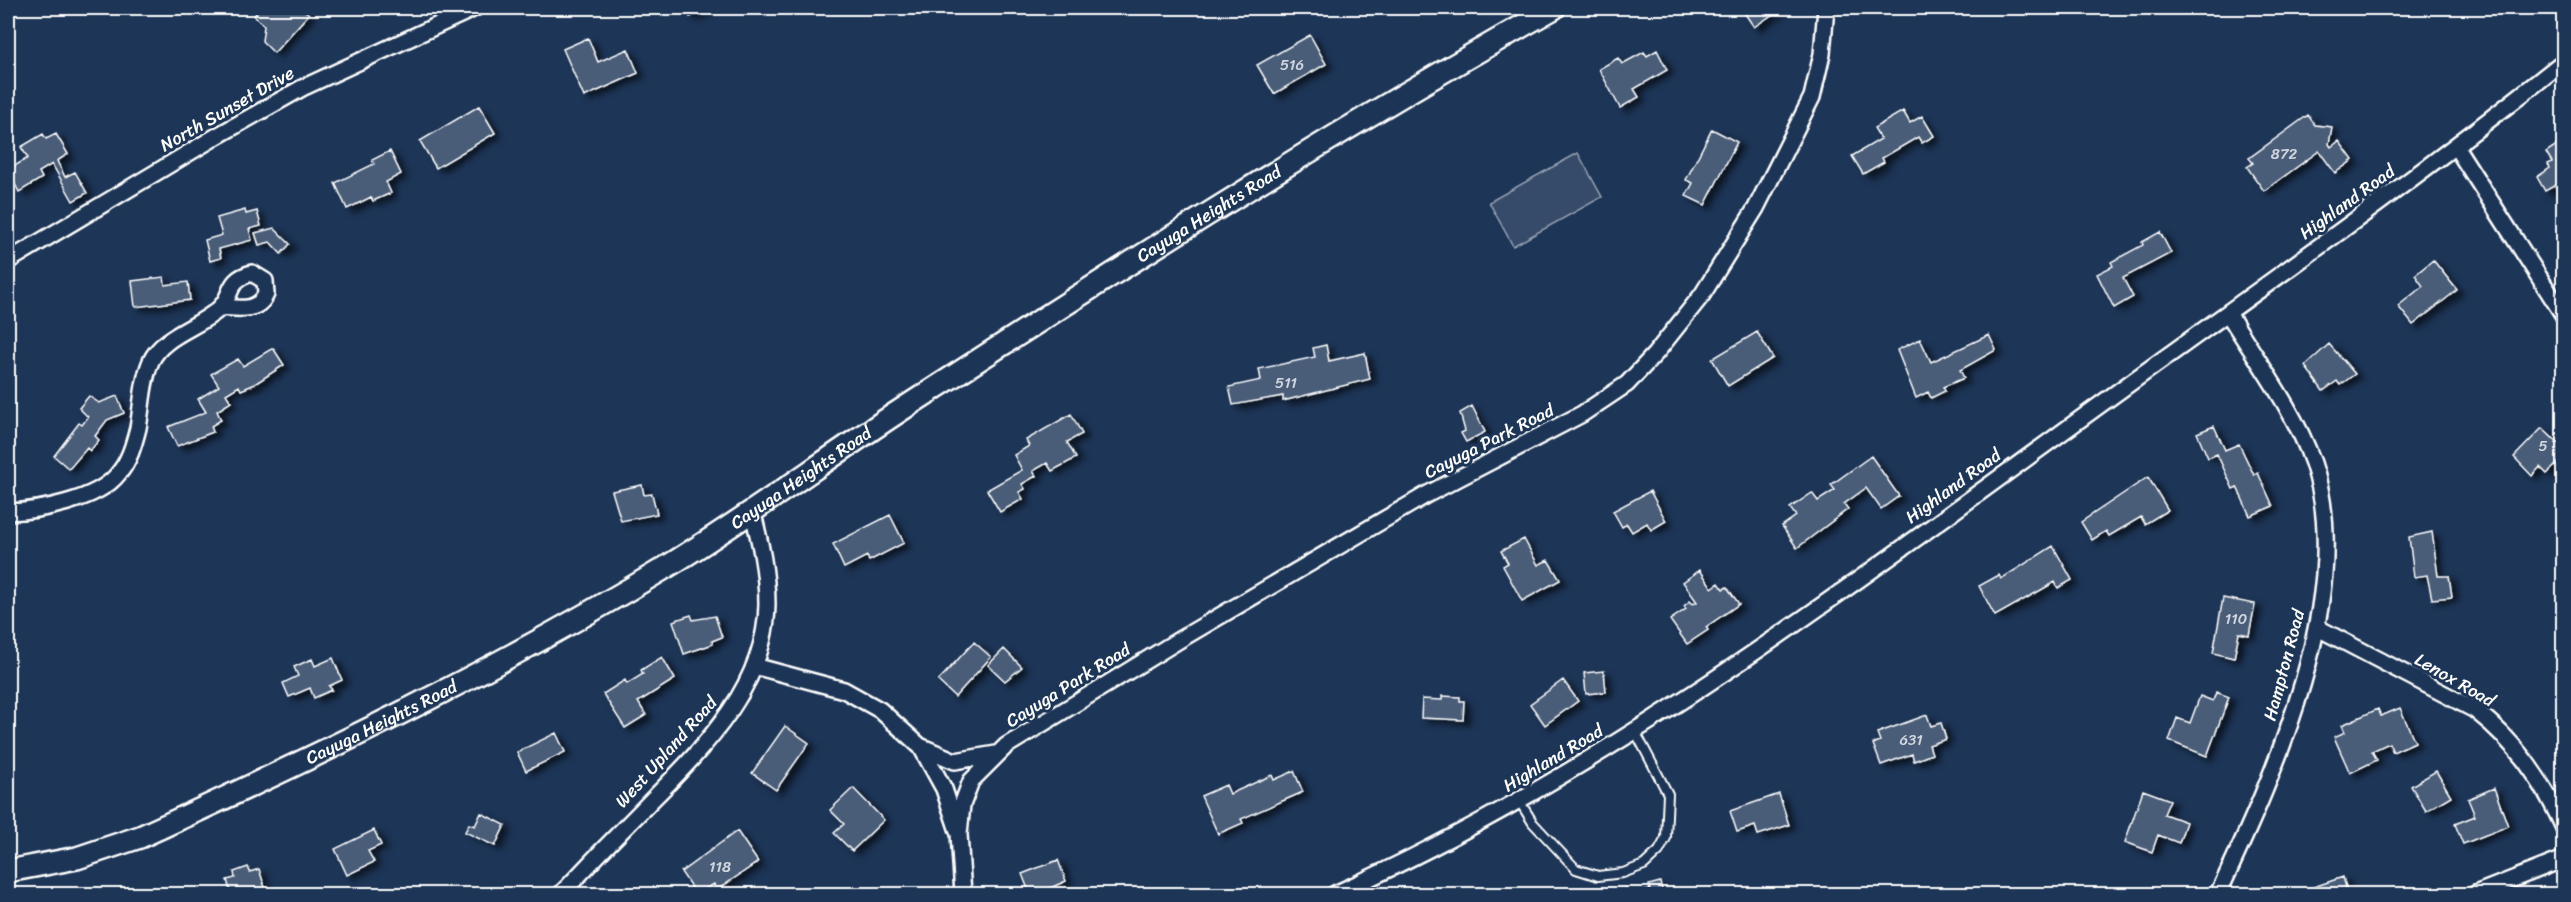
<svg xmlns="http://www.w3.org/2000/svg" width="2571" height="902" font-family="Sriracha,sans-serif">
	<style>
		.green { fill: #364b69; stroke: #9aa5b4; stroke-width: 1.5 }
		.building { fill: #4a5d79; stroke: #fff; stroke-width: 1.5; filter: url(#shadow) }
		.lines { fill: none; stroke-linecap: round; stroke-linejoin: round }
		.lane-casing { stroke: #fff; stroke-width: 12 }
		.street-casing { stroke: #fff; stroke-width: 20 }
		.secondary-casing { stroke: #fff; stroke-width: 26 }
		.lane { stroke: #1d3557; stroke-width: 8 }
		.street { stroke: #1d3557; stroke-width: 15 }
		.secondary { stroke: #1d3557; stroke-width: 21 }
		.labels { text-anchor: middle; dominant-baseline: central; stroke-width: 6; stroke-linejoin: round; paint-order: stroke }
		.number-label { font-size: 15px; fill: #d2d6de }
		.street-label { font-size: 18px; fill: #fff; stroke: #1d3557 }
	</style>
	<defs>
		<filter id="shadow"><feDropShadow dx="6" dy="4" stdDeviation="3" flood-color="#0009"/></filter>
	</defs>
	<rect width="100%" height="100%" fill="#1d3557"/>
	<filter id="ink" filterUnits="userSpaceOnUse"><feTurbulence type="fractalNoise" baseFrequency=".0167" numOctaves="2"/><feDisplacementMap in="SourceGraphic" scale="12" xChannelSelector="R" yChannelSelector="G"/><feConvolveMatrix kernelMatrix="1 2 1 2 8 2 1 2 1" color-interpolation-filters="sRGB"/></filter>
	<g filter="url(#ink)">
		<path class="green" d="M1578,153l24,44 -89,49 -24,-44z"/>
		<path class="building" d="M260,8h41l8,6 -35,39 -12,-12 2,-15 -10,-10z
			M686,8h24l-20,9z
			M1741,8h41l-28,19z
			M1310,35l16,29 -52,30 -17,-29z
			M588,38l10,24 30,-13 10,24 -54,24 -21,-48z
			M1657,50l10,20 -33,19 5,8 -19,11 -21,-39 19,-11 4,6 22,-12 3,4z
			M479,106l16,27 -59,35 -16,-27z
			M1903,111l7,12 12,-7 12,20 -12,7 -4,-6 -36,21 2,4 -21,12 -11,-18 29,-17 -7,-11z
			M2308,115l7,10 17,2 -3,17 2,3 8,-6 14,19 -18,13 -16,-22 -55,40 -17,-24 6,-4 -4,-5z
			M1712,129l25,13 -32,63 -19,-9 7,-13 -7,-3z
			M2564,133v53l-3,-4 -16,9 -8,-14 13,-9 -2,-4 4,-2 -6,-10 17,-11 -3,-5z
			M43,134l3,5 10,-5 12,20 -11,7 8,16 10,-5 12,21 -14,8 -21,-37 -13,8 3,6 -23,14 -11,-22 20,-12 -7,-11z
			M390,151l11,23 -15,8 5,11 -18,8 -2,-4 -24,12 -12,-26 39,-19 -2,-4z
			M245,210l1,4 11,-3 4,15 -12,3 3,11 -33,9 2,9 -11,3 -5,-21 17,-5 -5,-17z
			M274,228l16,16 -9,10 -11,-12 -11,3 -4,-12z
			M2160,232l11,21 -48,25 10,19 -19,11 -17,-34 16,-8 -2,-4 32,-17 -1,-3z
			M2433,260l24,30 -44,35 -15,-19 25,-20 -8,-11z
			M164,277l1,8 23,-3 2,18 -55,7 -3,-26z
			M1757,332l16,26 -45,28 -16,-27z
			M1989,335l7,15 -36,20 4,8 -21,9 2,4 -14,7 -3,-6 -12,6 -19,-48 23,-11 11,23z
			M2329,344l26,30 -15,11 -3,-4 -14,10 -18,-25z
			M1326,345l3,16 36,-8 5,26 -87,22v-5l-50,9 -4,-18 32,-7 -2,-11 56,-12 -2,-9z
			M273,348l11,17 -31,20 -12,5 -2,-4 -13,8 5,8 -14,9 4,9 -10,6 2,6 -36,14 -9,-19 38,-15 -8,-13 21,-13 -8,-12 27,-15 5,7z
			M89,396l10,7 18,-7 7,17 -17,7 -12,16 4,4 -9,11 -3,-3 -18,21 -15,-13 25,-33 3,2 6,-8 -9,-9z
			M1472,406l13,26 -19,10 -5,-9 4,-2 -5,-18z
			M1071,414l11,20 -15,8 9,16 -24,13 -5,-8 -14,8 3,5 -14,8 3,5 -6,3 4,7 -23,13 -13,-22 35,-20 -8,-15 15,-9 -3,-6z
			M2214,426l11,24 14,-6 15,31 4,-2 15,33 -23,10 -13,-29 -4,2 -16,-35 -9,4 -11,-25z
			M2542,428l22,21v8l-17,17 -7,-7 -8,9 -18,-19z
			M1871,456l28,40 -18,13 -15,-21 -22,16 4,5 -51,39 -15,-22 14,-10 -6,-8 22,-15 6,8 17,-11 -4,-5z
			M2148,477l20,33 -23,14 -4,-7 -32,19 -3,-5 -14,9 -11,-18z
			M642,485l2,10 8,-1 5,20 -36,7 -9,-30z
			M1650,491l16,30 -15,9 -4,-7 -15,9 -5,-8 -5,3 -9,-16z
			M890,515l14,28 -35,18 -2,-5 -23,12 -11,-24z
			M2432,532l6,44h11l3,21 -20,2 -5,-24 -13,2 -5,-40z
			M1524,539l14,26 10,-5 12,20 -38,21 -19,-35 5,-3 -7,-12z
			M2053,546l19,34 -14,8 -3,-6 -60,34 -16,-30 20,-11 2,4z
			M1700,570l12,18 7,-5 4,6 4,-2 12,17 -33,23 2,3 -21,14 -17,-24 16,-11 -2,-3 6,-5 3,3 4,-2 -14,-20z
			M2223,598l32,6 -6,31 -10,-2 -5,25 -21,-5z
			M691,615l2,5 22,-4 7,21 -10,4 1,3 -29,10 -11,-33z
			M974,642l17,15 -36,40 -17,-16z
			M1004,649l18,18 -17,14 -17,-16z
			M662,657l13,22 -37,23 8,13 -21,13 -22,-34 22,-14 2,4 16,-10 -2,-4z
			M333,658l9,22 -13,6 3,4 -18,8 -4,-10 -21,9 -6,-14 15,-7 -4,-9 18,-8 3,7z
			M1604,671l2,21 -20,2 -2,-21z
			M1563,680l15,21 -33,24 -15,-21z
			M2216,692l13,5 -22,59 -38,-15 8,-23 13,5 10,-27 13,5z
			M1442,696l18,1v4h4l-1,19 -42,-2 1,-19 20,1z
			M2400,708l15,34 -22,10 -4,-9 -17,8 5,9 -27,13 -16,-36 11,-5 -3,-7 36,-16 3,7z
			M1927,715l4,11 10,-3 5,16 -17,6 3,9 -18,7 -2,-7 -31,11 -8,-21 7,-3 -3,-8z
			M785,726l24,17 -33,47 -24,-17z
			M556,733l9,19 -39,19 -9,-19z
			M1294,771l9,21 -62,27 2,4 -25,11 -17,-38 25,-11 4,9 42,-19 2,5z
			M2436,771l15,25 -25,15 -15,-25z
			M853,788l31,32 -32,31 -18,-18 10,-9 -14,-14z
			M2494,788l14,38 -45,18 -8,-20 20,-8 -7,-17z
			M2143,790l27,10 -6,14 22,8 -7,21 -21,-8 -6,17 -27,-10z
			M1779,794l10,31 -31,10 -3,-9 -18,6 -7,-21z
			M481,813l24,12 -10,21 -30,-14 4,-8 6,2z
			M374,830l7,15 -13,6 6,11 -27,13 -12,-26z
			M737,831l21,31 -41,28 -3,-6 -18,10 -15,-22z
			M1058,860l8,21 -16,7 2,6h-22l-8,-20z
			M248,867l2,5 9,-3 8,25h-25l-2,-3 -9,3 -4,-14 8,-2 -1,-6z
			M2343,877l5,17h-55z
			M1660,882l3,12h-33l20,-4 -1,-5z
			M1626,888l2,6h-16v-3z"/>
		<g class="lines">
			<g class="lane-casing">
				<path id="lane" d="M1520,802l13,21 43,46 22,7 25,-3 21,-8 15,-14 7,-13 2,-44 -33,-63"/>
			</g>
			<g class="street-casing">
				<path id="street" d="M2456,147l108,169
					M8,261l209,-125 85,-48 173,-80
					M8,512c30,-1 90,-12 110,-38 11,-12 16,-30 20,-46 4,-22 4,-46 13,-67 12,-26 49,-34 69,-53 14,-14 6,-28 32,-35l13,8 1,13c-8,19 -29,14 -45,13
					M2318,628l157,82c41,32 68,71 89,118
					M754,666l90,24 36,20 41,37 23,42 15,45 4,60
					M922,747l33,14 41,-7
					M959,834l3,-29 9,-24 35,-35 173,-106 247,-145 156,-81 45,-30 28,-30 47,-59 54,-87 56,-111 10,-43 4,-46
					M561,894c28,-30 56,-59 85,-88 55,-56 120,-118 121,-202 0,-32 -7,-63 -15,-94
					M1335,894c259,-116 489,-289 718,-455 171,-125 345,-245 511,-378
					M2218,894c55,-116 139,-302 95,-431 -19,-54 -56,-102 -85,-150
					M2475,894l89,-35"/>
			</g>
			<g class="secondary-casing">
				<g id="secondary">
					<path id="s1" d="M8,871l69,-13 63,-21c180,-82 359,-168 528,-271 80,-49 155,-105 233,-156 215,-139 430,-277 653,-402"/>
				</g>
			</g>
			<use href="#lane" class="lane"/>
			<use href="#street" class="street"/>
			<use href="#secondary" class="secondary"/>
		</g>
	</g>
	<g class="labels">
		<g class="number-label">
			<text x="1292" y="65">516</text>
			<text x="2284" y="154">872</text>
			<text x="1286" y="383">511</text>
			<text x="2543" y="446">5</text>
			<text x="2236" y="619">110</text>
			<text x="1911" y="740">631</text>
			<text x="720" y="867">118</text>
		</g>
		<g class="street-label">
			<text transform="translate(227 109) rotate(-30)">North Sunset Drive</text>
			<text transform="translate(2347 202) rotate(-36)">Highland Road</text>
			<text stroke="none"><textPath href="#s1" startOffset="1376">Cayuga Heights Road</textPath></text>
			<text transform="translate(1489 441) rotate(-27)">Cayuga Park Road</text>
			<text stroke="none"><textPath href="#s1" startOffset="890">Cayuga Heights Road</textPath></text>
			<text transform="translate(1953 486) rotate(-36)">Highland Road</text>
			<text transform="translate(2284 665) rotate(-75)">Hampton Road</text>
			<text transform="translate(2455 680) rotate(30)">Lenox Road</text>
			<text transform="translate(1068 685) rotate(-32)">Cayuga Park Road</text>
			<text stroke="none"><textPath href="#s1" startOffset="404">Cayuga Heights Road</textPath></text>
			<text transform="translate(666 752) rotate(-48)">West Upland Road</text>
			<text transform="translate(1553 758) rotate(-31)">Highland Road</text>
		</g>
	</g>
	<rect width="2571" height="902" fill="none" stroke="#1d3557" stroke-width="30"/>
	<rect x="15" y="15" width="2541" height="872" fill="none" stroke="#fff" stroke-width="2" filter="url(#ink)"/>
</svg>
